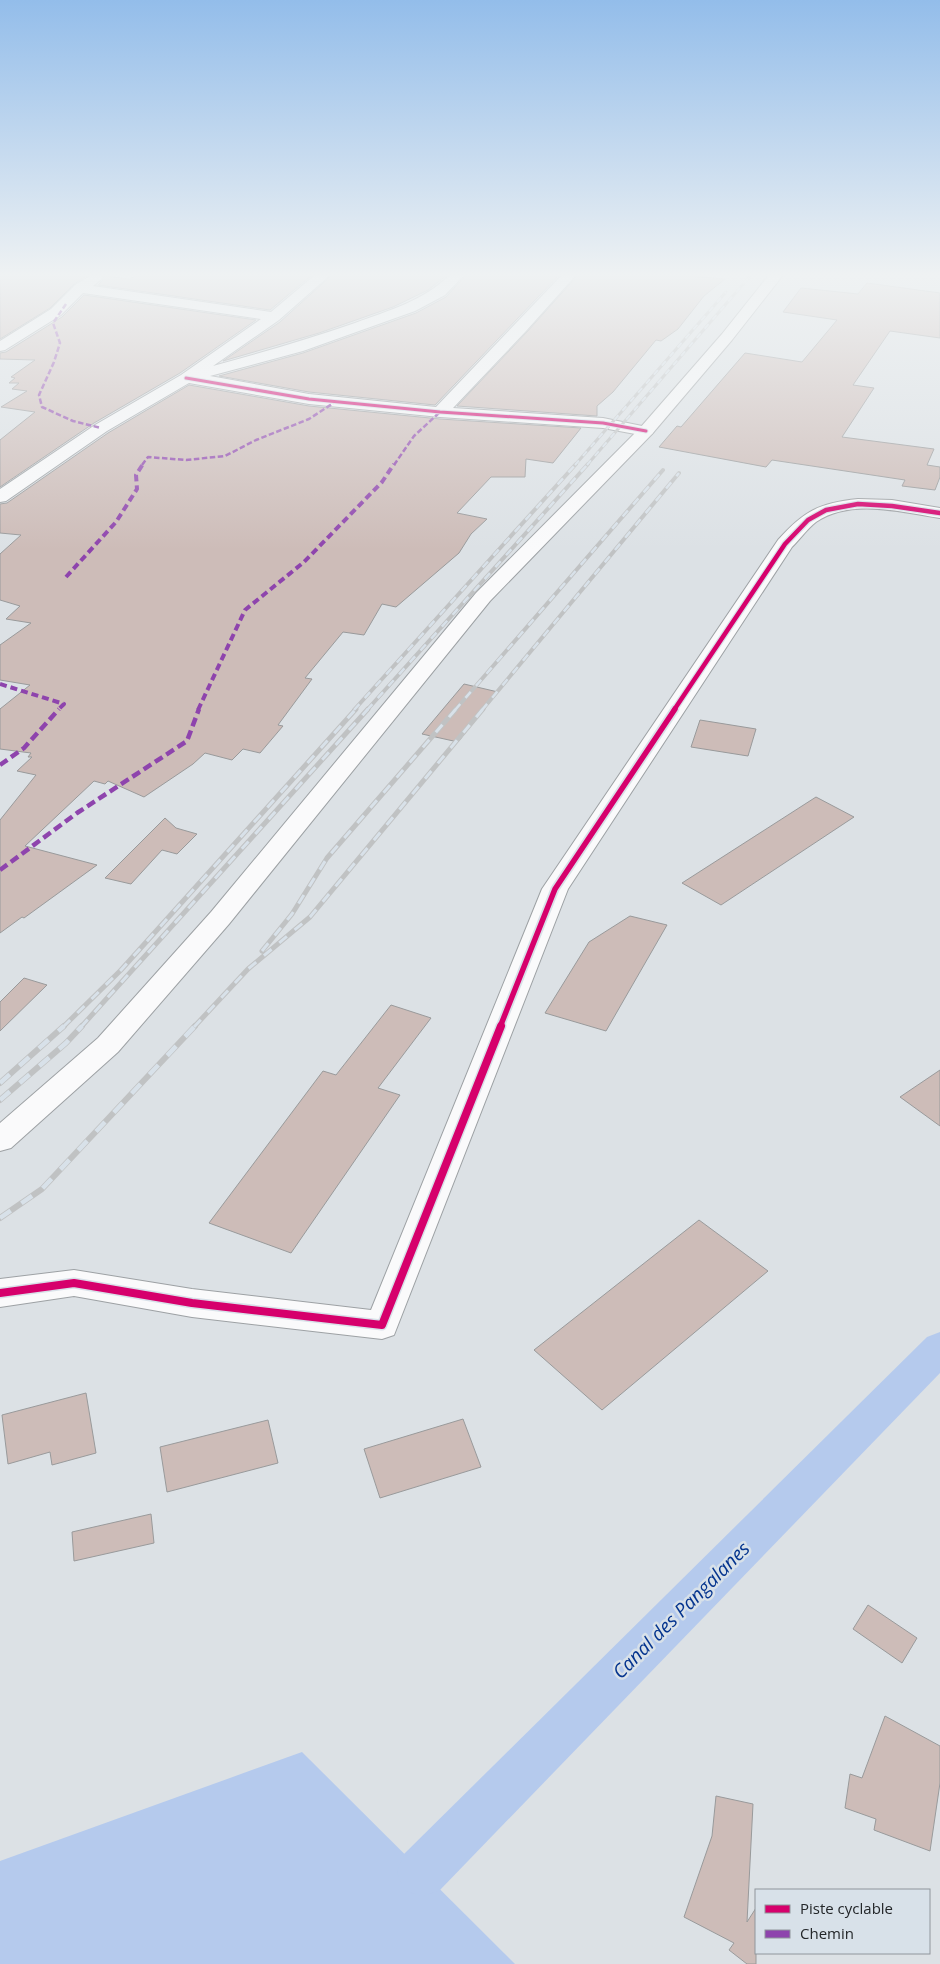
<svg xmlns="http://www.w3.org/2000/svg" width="940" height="1964" font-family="'Open Sans',sans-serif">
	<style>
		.water { fill: #b5caed }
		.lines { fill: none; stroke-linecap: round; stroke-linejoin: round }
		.canal { fill: #b5caed; fill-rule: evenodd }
		.building { fill: #cdbcb8; stroke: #999a9b }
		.minor-casing { stroke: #9da1a4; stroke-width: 2 }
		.primary-casing { stroke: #9da1a4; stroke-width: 2 }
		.minor { fill: #fafafb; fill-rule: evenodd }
		.primary { fill: #fafafb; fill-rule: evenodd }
		.rail-far3-casing { stroke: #c0c2c3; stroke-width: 3 }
		.rail-far2-casing { stroke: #c0c2c3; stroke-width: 4 }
		.rail-far1-casing { stroke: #c0c2c3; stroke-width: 5 }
		.rail-casing { stroke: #c0c2c3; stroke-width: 6 }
		.rail-far3 { stroke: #d8e1e9; stroke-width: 2; stroke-dasharray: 6; stroke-linecap: butt }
		.rail-far2 { stroke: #d8e1e9; stroke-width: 2.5; stroke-dasharray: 8; stroke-linecap: butt }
		.rail-far1 { stroke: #d8e1e9; stroke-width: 3; stroke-dasharray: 10; stroke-linecap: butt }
		.rail { stroke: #d8e1e9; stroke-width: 4.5; stroke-dasharray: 13; stroke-linecap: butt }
		.quiet-far2 { stroke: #8e44ad; stroke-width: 2.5; stroke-dasharray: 5.5 2.5; stroke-linecap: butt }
		.quiet-far1 { stroke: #8e44ad; stroke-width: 4; stroke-dasharray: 7 4; stroke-linecap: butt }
		.quiet { stroke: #8e44ad; stroke-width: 4.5; stroke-dasharray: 9 4.5; stroke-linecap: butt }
		.cycleway-far3-casing { stroke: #d8e1e9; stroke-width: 5 }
		.cycleway-far2-casing { stroke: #d8e1e9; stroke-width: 7 }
		.cycleway-far1-casing { stroke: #d8e1e9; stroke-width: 9 }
		.cycleway-casing { stroke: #d8e1e9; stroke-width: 11 }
		.cycleway-far3 { stroke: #d6006c; stroke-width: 3 }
		.cycleway-far2 { stroke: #d6006c; stroke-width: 4.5 }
		.cycleway-far1 { stroke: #d6006c; stroke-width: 5.5 }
		.cycleway { stroke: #d6006c; stroke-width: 8 }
		.labels { text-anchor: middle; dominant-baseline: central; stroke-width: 5; stroke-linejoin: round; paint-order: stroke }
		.near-water-label { font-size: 19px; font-style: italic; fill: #04348e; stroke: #d8e1e9 }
	</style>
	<rect width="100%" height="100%" fill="#dce1e5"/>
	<path class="water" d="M302,1752l213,212h-515v-103z"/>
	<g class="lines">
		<path class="canal" d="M940,1332v41l-500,517 -18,7 -18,-7 -7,-18 7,-18 523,-517z"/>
	</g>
	<path class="building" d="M0,275h88l-14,9 -24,24 -50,31z
		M137,275h175l-42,35 -172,-25 6,-6v-3l26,3z
		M332,275h115l-19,15 -35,17 -74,26 -96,28 57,-39z
		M466,275h93l-124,130 -126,-13 -90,-16 84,-23 113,-40 30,-16z
		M578,275h98l49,4 -21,17 -26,33 -17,12 -5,-1 -43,52 -16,14v10l-140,-10 70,-74z
		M867,283l73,10v45l-50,-7 -37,54 21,3 -32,49 92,12 -7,16 13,2v10l-5,13 -33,-4 3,-6 -133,-20 -6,7 -107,-20 18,-21 4,1 64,-74 57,9 35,-42 -54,-8 18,-24 57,6z
		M84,295l172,25 -76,53 -86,50 -94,64v-47l35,-28 -34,-5 26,-16 -15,-2 7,-6h-10l6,-5 -4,-1 24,-17 -35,-1v-6l6,-1 56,-35z
		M189,385l120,21 131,13 141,9 -28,35 -27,-4 -1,18h-34l-34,36 30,6 -16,15 -12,19 -63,54 -14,-3 -18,31 -21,-3 -38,46 7,1 -34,46 5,1 -23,27 -17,-4 -11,11 -27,-7 -12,11 -49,33 -36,-16 -3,3 -11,-3 -69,65 72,19 -73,53 -2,-1 -22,16v-113l36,-45 -19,-4 15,-14h-4l3,-4 -31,-4v-40l30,-24 -30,-5v-35l31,-22 -25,-4 14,-13 -20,-6v-46l21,-19 -21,-2v-29l7,-1 101,-70z
		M464,684l34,8 -40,50 -36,-8z
		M700,720l56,9 -8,27 -57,-9z
		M816,797l38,20 -133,88 -39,-22z
		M165,818l11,10 21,6 -20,20 -15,-4 -31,34 -26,-6z
		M630,916l37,9 -61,106 -61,-18 44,-71z
		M24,978l23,7 -47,46v-29z
		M391,1005l40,13 -53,70 22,7 -109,158 -82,-30 114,-152 13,4z
		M940,1070v56l-40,-29z
		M699,1220l69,51 -166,139 -68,-60z
		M86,1393l10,60 -44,12 -2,-13 -42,12 -6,-49z
		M463,1419l18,48 -101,31 -16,-49z
		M268,1420l10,43 -111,29 -7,-45z
		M151,1514l3,29 -80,18 -2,-29z
		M868,1605l49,33 -15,25 -49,-34z
		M885,1716l55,30v37l-10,68 -56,-21 2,-11 -31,-11 5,-34 12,4z
		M716,1796l37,8 -6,118 9,-14v56h-9l-18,-14 5,-7 -50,-26 28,-81z"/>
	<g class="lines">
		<g class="minor-casing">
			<path id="minor" d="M92,275h9l2,3 -10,8 178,26 44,-37h15l-51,45 -66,46c48,-13 95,-27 142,-43 35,-13 68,-22 95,-48h14l-19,20 -30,16 -112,40 -93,25 99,18 127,13 126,-132h14l-50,56 -73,77 150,10 49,10 2,3 -2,3 -6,2 -43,-8 -163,-11 -131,-13 -120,-21 -82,48 -101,70 -6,1v-13l95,-64 86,-50 80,-56 -178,-26 -22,22 -56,35 -5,1v-10l51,-32 24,-24z
				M858,499l34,1 48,8v10c-39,-6 -89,-20 -124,4 -9,7 -16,17 -24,25l-224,342 -174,446 -12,4 -190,-22 -118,-21 -74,11v-28l74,-9 118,19 179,21 171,-421 236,-349c26,-29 41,-37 80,-41z"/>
		</g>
		<g class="primary-casing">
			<path id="primary" d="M769,275h14l-51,65 -80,94 -162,167 -261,323 -111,128 -107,96 -11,3v-28l98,-85 113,-126 265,-319 164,-165 82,-94z"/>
		</g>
		<use href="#minor" class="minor"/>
		<use href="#primary" class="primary"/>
		<g class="rail-far3-casing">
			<path id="rail-far3" d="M575,465l151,-173
				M587,465l164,-190"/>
		</g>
		<g class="rail-far2-casing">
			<path id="rail-far2" d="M354,710l222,-246
				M367,710l221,-246
				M455,710l208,-240
				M482,710l197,-237"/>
		</g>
		<g class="rail-far1-casing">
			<path id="rail-far1" d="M262,951l30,-37 35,-56 129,-149
				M63,1027l58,-57 235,-261
				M81,1027l287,-318
				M194,1027l54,-58 62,-52 173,-208"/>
		</g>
		<g class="rail-casing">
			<path id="rail" d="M0,1083l64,-57
				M0,1100l66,-57 16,-17
				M0,1218l42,-29 153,-163"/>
		</g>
		<use href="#rail-far3" class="rail-far3"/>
		<use href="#rail-far2" class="rail-far2"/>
		<use href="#rail-far1" class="rail-far1"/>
		<use href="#rail" class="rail"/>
		<path class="quiet-far2" d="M66,304l-13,19 7,20 -6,19 -15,33 3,12 31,14 28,7
			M142,465l6,-8 38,3 39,-4 31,-16 53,-21 26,-17
			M394,465l20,-29 26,-24"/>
		<path class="quiet-far1" d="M66,577l50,-55 21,-33 -1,-14 7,-11
			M0,684l64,20 -6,6
			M198,710l47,-100 59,-48 78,-80 12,-18"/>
		<path class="quiet" d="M0,765l24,-17 35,-39
			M0,870l77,-57 110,-72 12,-32"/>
		<g class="cycleway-far3-casing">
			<path id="cycleway-far3" d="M186,378l123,21 131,13 163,11 43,8"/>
		</g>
		<g class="cycleway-far2-casing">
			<path id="cycleway-far2" d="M674,710l111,-166 23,-24 18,-10 32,-6 34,2 48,7"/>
		</g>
		<g class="cycleway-far1-casing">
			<path id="cycleway-far1" d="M500,1027l55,-138 120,-180"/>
		</g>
		<g class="cycleway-casing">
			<path id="cycleway" d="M0,1293l74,-10 118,20 190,22 119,-299"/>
		</g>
		<use href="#cycleway-far3" class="cycleway-far3"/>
		<use href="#cycleway-far2" class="cycleway-far2"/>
		<use href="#cycleway-far1" class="cycleway-far1"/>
		<use href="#cycleway" class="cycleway"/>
	</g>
	<linearGradient id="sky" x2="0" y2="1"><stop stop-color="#93bdea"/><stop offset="0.5" stop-color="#eff2f3"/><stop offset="1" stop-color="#eff2f3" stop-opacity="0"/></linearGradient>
	<rect width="940" height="550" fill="url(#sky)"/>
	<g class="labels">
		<g class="near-water-label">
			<text transform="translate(681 1610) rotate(-45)">Canal des Pangalanes</text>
		</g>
	</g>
	<rect x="755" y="1889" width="175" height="65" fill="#d8e1e9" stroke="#90969c"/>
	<rect x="765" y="1905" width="25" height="8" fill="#d6006c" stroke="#90969c"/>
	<text x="800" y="1914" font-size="15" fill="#232629">Piste cyclable</text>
	<rect x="765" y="1930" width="25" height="8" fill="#8e44ad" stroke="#90969c"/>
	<text x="800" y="1939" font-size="15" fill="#232629">Chemin</text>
</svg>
